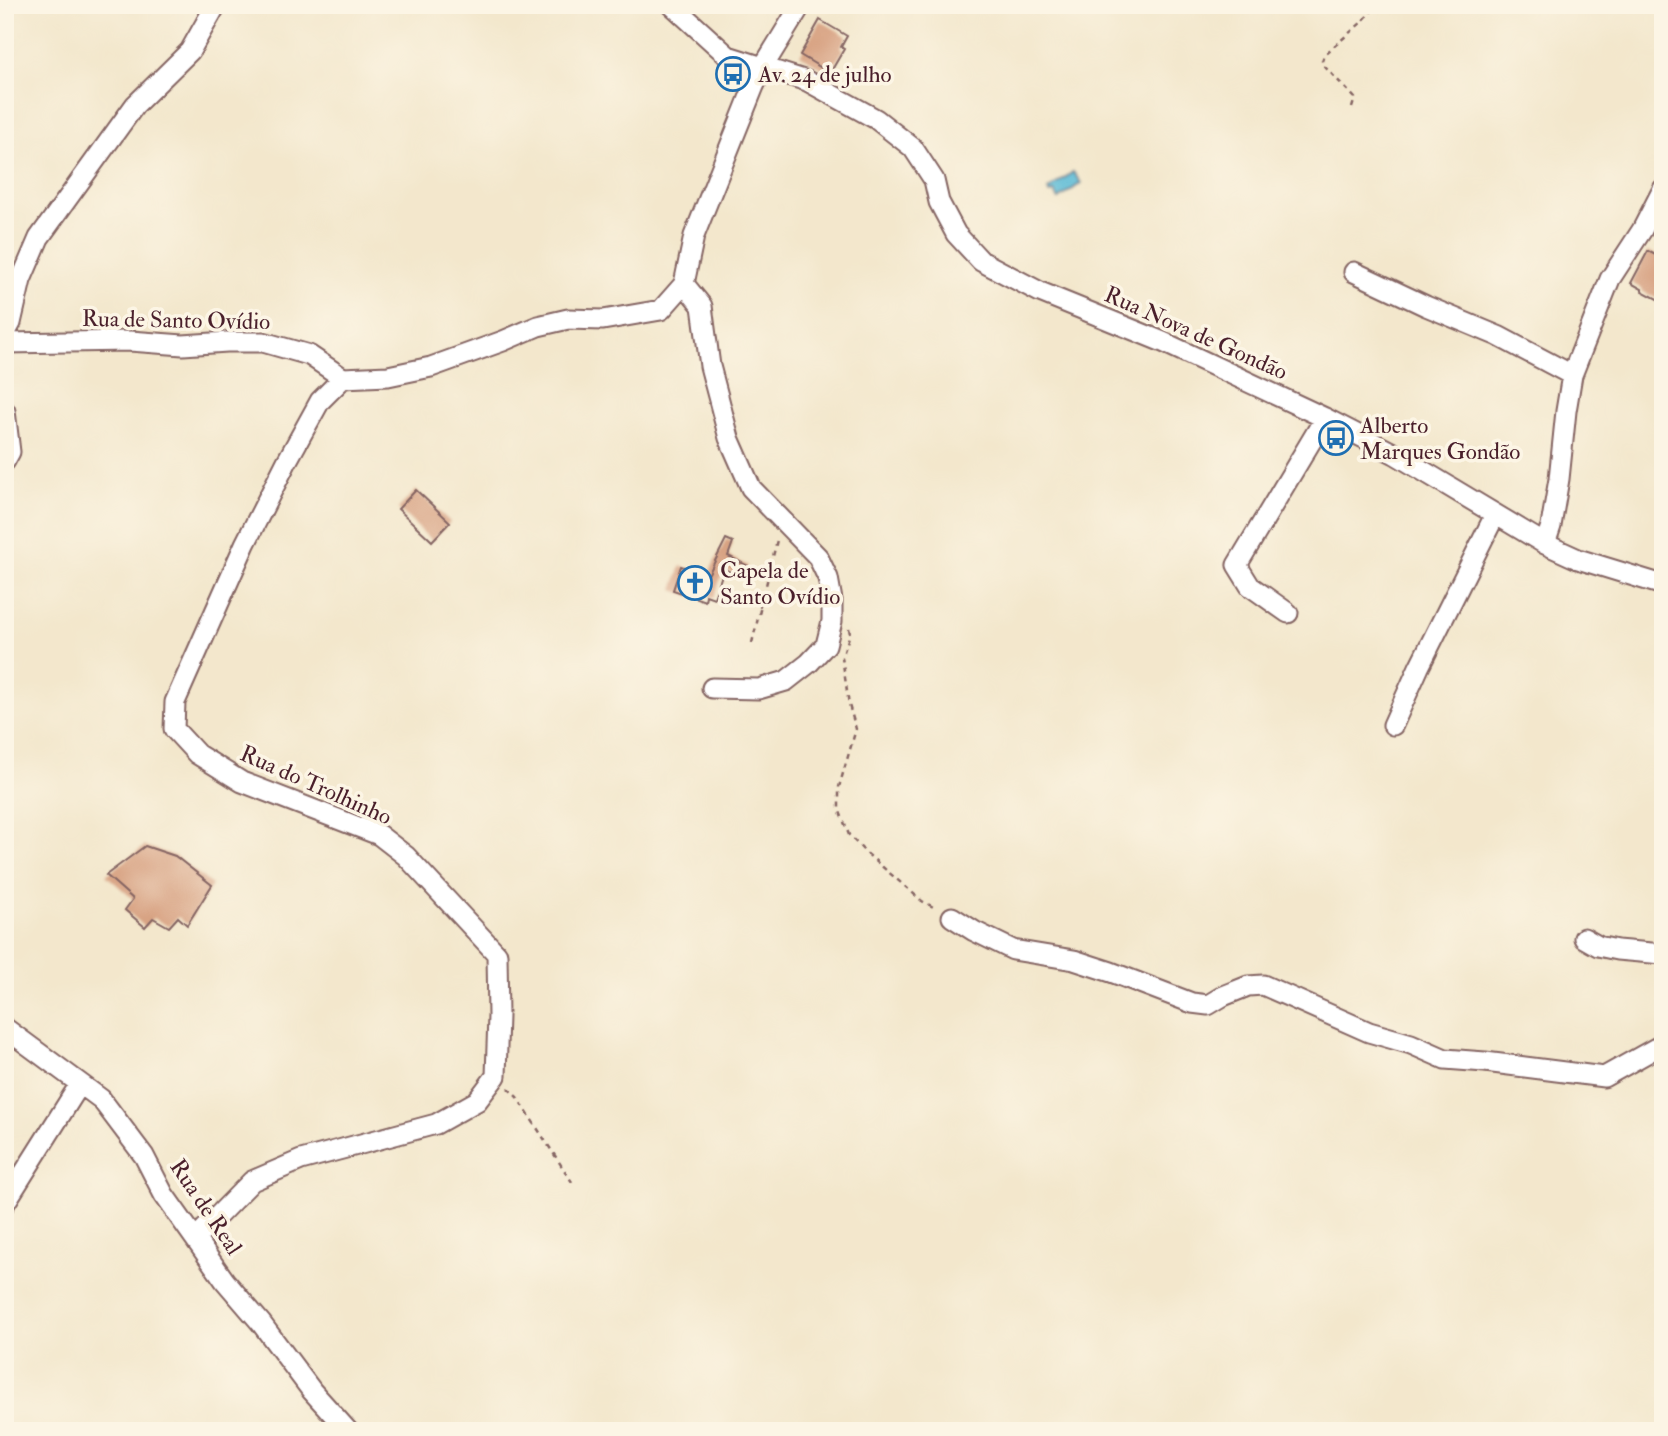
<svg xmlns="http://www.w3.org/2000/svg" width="1668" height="1436" font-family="'IM FELL Double Pica',serif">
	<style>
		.water { fill: #58bad6; stroke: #516c80; stroke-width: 2 }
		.building { fill: #d8a383 }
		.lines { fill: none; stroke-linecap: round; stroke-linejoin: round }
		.minor-casing { stroke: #856563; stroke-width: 23 }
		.path { stroke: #856563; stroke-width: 2.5; stroke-dasharray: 5 5; stroke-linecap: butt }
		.minor { stroke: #fff; stroke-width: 19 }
		.labels { text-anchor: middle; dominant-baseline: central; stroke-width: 7; stroke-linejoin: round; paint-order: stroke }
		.poi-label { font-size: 23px; fill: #4a1f2b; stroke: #fcf5e5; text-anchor: start }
		.street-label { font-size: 23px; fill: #4a1f2b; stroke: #fcf5e5 }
	</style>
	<rect width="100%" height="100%" fill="#fcf5e5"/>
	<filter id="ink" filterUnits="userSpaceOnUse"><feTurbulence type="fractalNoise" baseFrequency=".0143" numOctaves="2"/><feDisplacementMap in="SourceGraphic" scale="14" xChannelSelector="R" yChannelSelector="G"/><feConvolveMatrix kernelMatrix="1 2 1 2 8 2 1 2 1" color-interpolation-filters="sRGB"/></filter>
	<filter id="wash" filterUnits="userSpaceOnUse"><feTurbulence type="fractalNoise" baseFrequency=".00686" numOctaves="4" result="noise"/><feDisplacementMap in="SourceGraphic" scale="28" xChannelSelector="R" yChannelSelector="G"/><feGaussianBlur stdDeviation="1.57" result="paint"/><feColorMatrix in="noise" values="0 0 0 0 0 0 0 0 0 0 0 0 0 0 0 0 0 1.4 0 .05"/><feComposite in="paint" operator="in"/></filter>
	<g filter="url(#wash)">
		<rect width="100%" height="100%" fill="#f3e7cc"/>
		<path class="water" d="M1073,172l8,11 -22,16 -5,-7 -4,1 -2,-3z"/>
		<g id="blocks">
			<path class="building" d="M820,20l27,16 -6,11 3,2 -14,24 -30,-18z
				M1648,251l15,8v43l-21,-11v-2l-11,-6z
				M416,490l34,32 -18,19 -34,-32z
				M726,539l7,3 -5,14 20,10 -6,12 -18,-9 -10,29 -8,-3 -1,6 -32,-11 8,-24 27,9z
				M145,846l30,10 37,29 -25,40 -9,-8 -9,10 -16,-9 -8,9 -20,-17 8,-11 -27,-24z"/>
		</g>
	</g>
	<g filter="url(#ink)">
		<use href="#blocks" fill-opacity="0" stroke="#856563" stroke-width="2"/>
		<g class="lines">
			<g class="minor-casing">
				<path id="minor" d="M672,5l56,51 79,25 69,38 37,29 21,32 5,22 17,32 25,27 59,31 123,50 162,76 70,36 150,90 33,15 85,26
					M1354,272l72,34 72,30 74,39
					M684,284l18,22 8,60 19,72 22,50 67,69 10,21 4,22v21l-6,24 -17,18 -23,18 -27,8 -47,-1
					M5,334l6,-11 10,-43 18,-42 96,-133 55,-54 26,-46
					M5,343l125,-2 53,4 44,-3h36l46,13 34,23 45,-2 43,-9 72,-26 35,-15 30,-7 35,1 58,-10 23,-26 10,-48 60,-150 9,-19 38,-62
					M5,411l5,41 -5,9
					M1545,544l6,-18 8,-47 7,-68 6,-36 38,-96 32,-49 21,-41
					M1288,613l-38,-27 -13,-21 88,-147
					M1393,725l26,-58 76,-152
					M952,917l22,14 39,19 61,10 37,12 81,31 16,2 15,-9 25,-10 15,-1 106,47 42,12 34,15 40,3 119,15 59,-33
					M1584,938l14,8 19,4 46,4
					M5,1028l96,71 43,57 20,39 61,86 36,42 51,68 36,40
					M5,1203l75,-119
					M196,1238l56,-57 49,-21 135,-36 41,-23 19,-25 2,-60 -1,-62 -91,-98 -27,-21 -137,-53 -45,-28 -23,-25 1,-27 70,-158 42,-83 33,-60 23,-23"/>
			</g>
			<path class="path" d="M1352,108l3,-10 -31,-32 -2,-5 2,-6 38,-33 15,-17
				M721,593l40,13
				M849,628l1,6 -8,23 7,48 7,24 -17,58v22l10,26 15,16 58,50 15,8
				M752,643l25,-103
				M508,1088l9,9 55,85"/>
			<use href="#minor" class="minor"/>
		</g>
	</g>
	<defs>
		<g id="bus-ring" transform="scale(1.75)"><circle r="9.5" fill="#fcf5e5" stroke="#1f6fb2" stroke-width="1.5"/><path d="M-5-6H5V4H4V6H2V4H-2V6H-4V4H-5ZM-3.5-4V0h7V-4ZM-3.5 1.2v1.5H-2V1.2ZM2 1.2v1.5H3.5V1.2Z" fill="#1f6fb2"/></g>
		<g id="church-ring" transform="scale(1.75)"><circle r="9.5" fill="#fcf5e5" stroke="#1f6fb2" stroke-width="1.5"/><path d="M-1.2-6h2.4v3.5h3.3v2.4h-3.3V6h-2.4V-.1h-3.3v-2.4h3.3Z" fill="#1f6fb2"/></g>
	</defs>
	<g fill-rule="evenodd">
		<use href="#bus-ring" x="733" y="74"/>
		<use href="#bus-ring" x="1336" y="438"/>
		<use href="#church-ring" x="695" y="583"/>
	</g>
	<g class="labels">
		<g class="poi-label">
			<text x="758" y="74">Av. 24 de julho</text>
			<text x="1360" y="425">Alberto<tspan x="1360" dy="26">Marques Gondão</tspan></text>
			<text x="720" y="570">Capela de<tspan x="720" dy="26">Santo Ovídio</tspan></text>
		</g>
		<g class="street-label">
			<text transform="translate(176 320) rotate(1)">Rua de Santo Ovídio</text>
			<text transform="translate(1196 333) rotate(24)">Rua Nova de Gondão</text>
			<text transform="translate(316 785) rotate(24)">Rua do Trolhinho</text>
			<text transform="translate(206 1207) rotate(56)">Rua de Real</text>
		</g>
	</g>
	<rect width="1668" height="1436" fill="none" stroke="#fcf5e5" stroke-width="28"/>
</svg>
